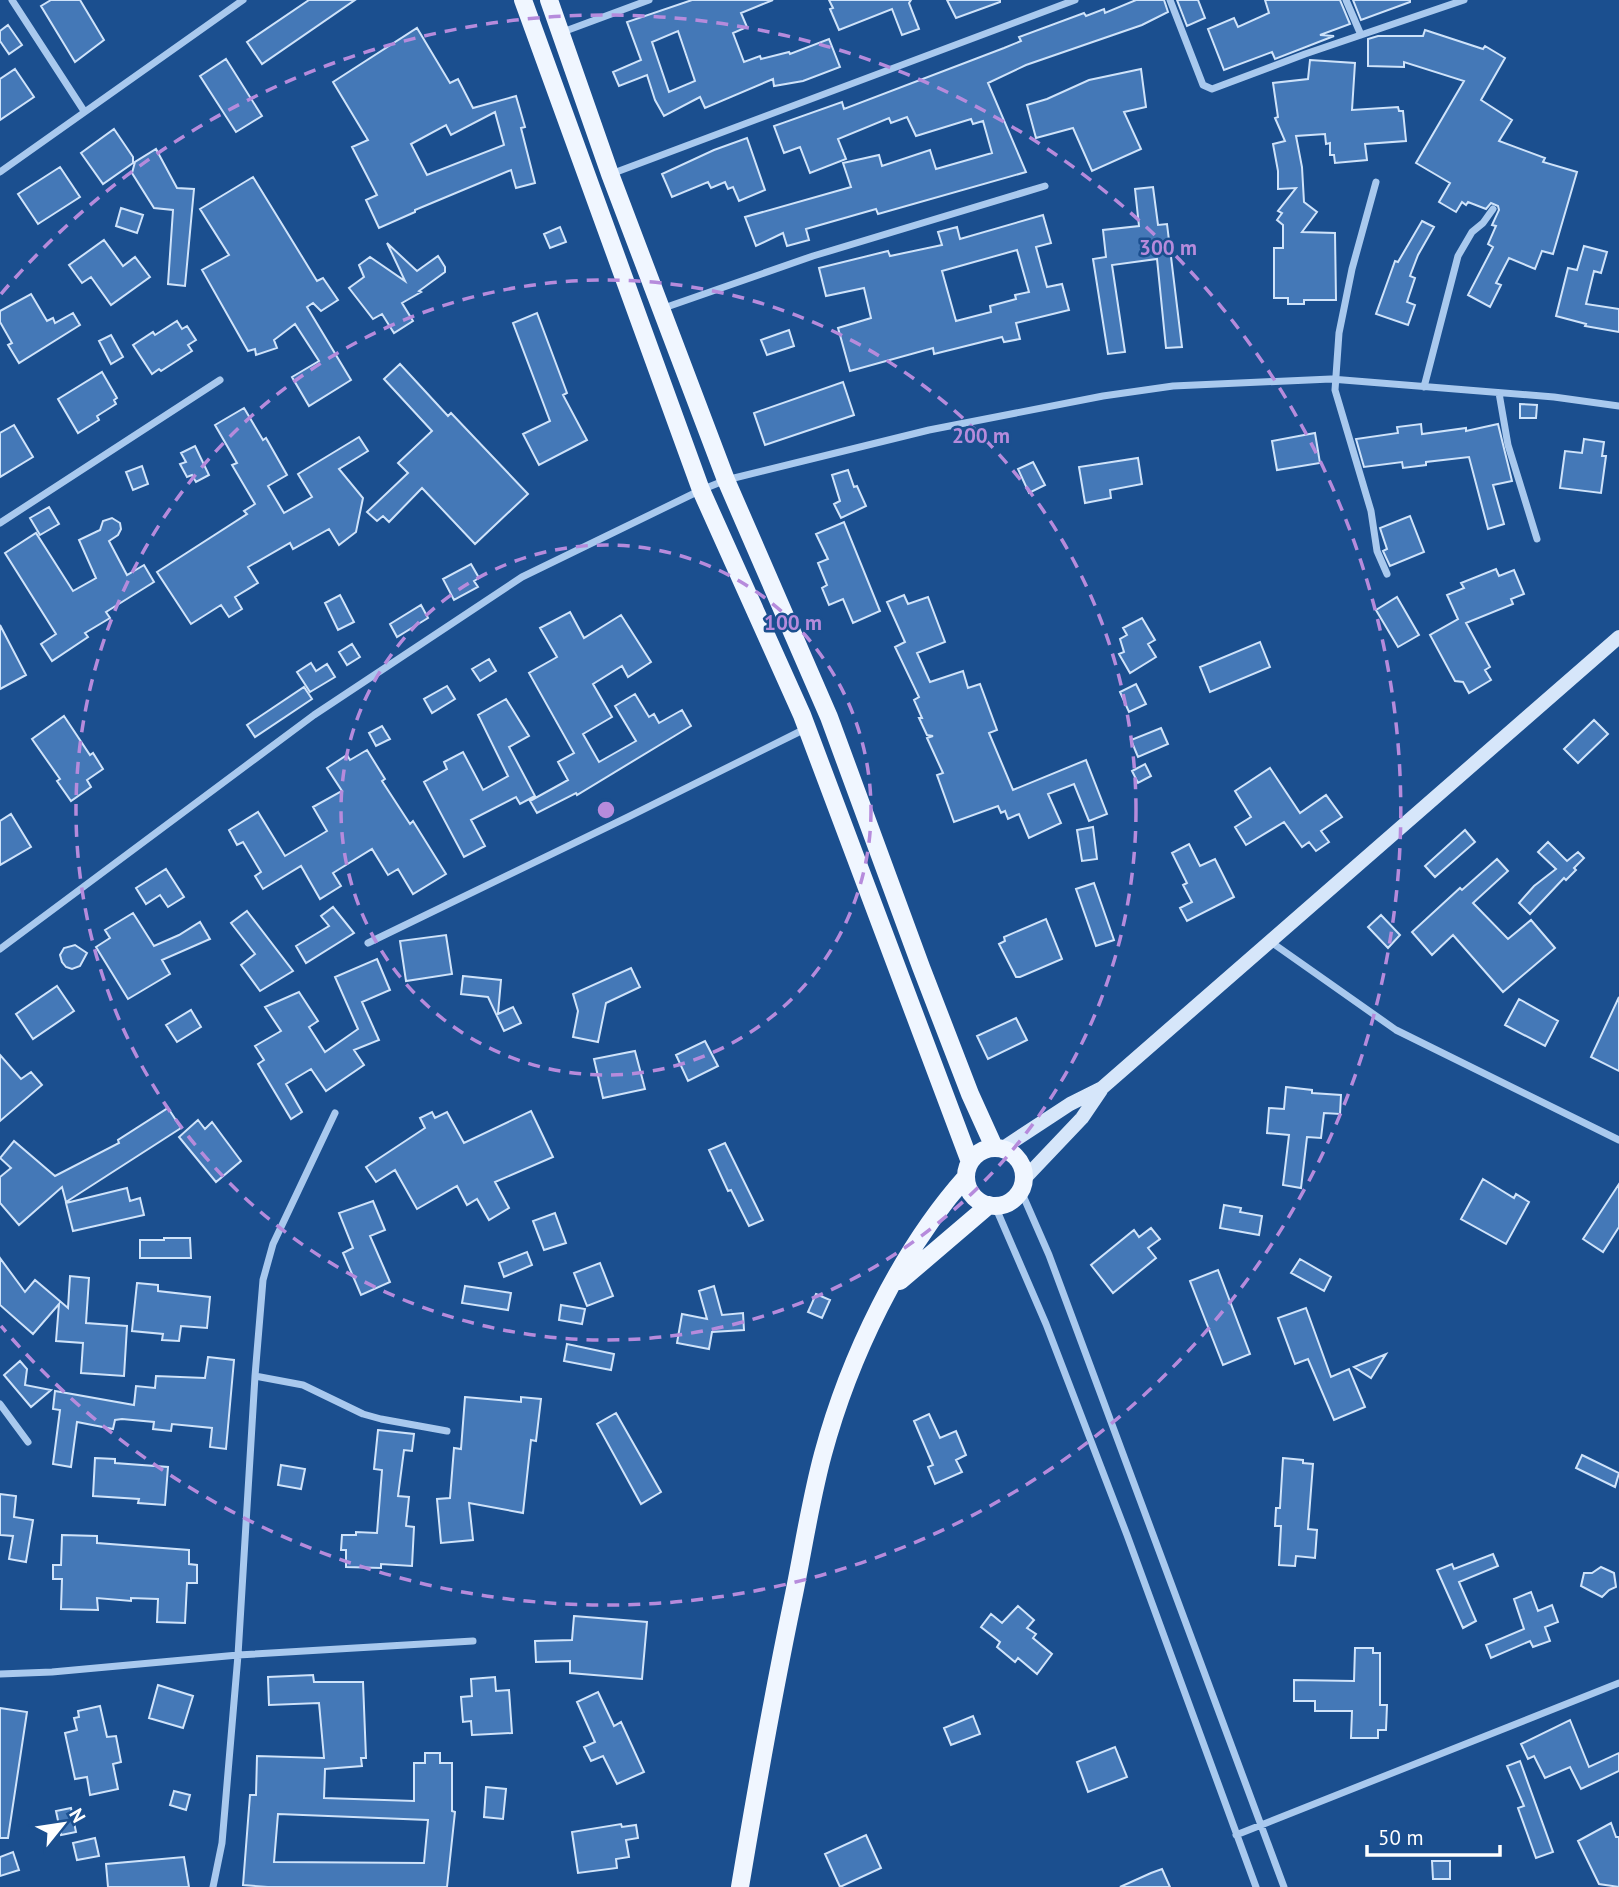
<svg xmlns="http://www.w3.org/2000/svg" width="1619" height="1887" font-family="'PT Sans',sans-serif">
	<style>
		.building { fill: #4478b7; stroke: #cfe3fa; stroke-width: 2; fill-rule: evenodd }
		.lines { fill: none; stroke-linecap: round; stroke-linejoin: round }
		.minor { stroke: #a9c9ee; stroke-width: 7 }
		.secondary { stroke: #d6e6fa; stroke-width: 14 }
		.primary { stroke: #f0f6ff; stroke-width: 18 }
		.ring { fill: none; stroke: #b68bdc; stroke-width: 3.5; stroke-dasharray: 12 9 }
		.centre { fill: #b68bdc; stroke: #1b4f8f; stroke-width: 3.5 }
		.ring-label { font-size: 21px; text-anchor: middle; font-weight: bold; fill: #b68bdc; stroke: #1b4f8f; stroke-width: 5; stroke-linejoin: round; paint-order: stroke }
	</style>
	<rect width="100%" height="100%" fill="#1b4f8f"/>
	<path class="building" d="M51,0h29l24,40 -29,22 -34,-56z
		M309,0h46l-93,64 -15,-22z
		M692,0h81l-32,13 6,14 -14,6 11,29 16,-6 1,3 28,-7 1,2 39,-15 11,28 -37,14 -29,5 -1,-7 -68,29 -5,-11 -36,19 -9,-16 -8,-25 -28,11 -6,-14 28,-12 -14,-38zM678,31l17,50 -26,11 -17,-50z
		M829,0h82l-2,3 10,26 -17,6 -10,-26 -53,21 -9,-21 3,-1z
		M947,0h53v2l-44,16z
		M1136,0h28l4,12 -26,13 -116,40 -38,18 38,89 -148,42 -2,-5 -70,20 3,11 -22,6 -4,-13 -27,13 -11,-29 106,-30 -8,-24 36,-8 3,11 48,-16 6,19 56,-16 -9,-32 -10,3 -2,-5 -55,17 -9,-19 -16,6 -2,-5 -51,21 8,20 -36,14 -10,-26 -16,6 -10,-27 68,-24 2,7 160,-61 17,-7 -2,-4 65,-24 2,3 18,-7 1,4z
		M1177,0h21l7,18 -18,8z
		M1265,0h75l10,24 -30,11 14,1 -59,23 -3,-7 -48,18 -16,-41 26,-11 4,9 31,-14z
		M1353,0h57v2l-49,18z
		M8,25l14,20 -13,9 -9,-13v-10z
		M417,28l33,55 8,-4 15,29 43,-12 9,31 -4,1 14,55 -19,5 -5,-18 -96,40v2l-36,16 -13,-28 11,-5 -25,-48 16,-7 -35,-58zM495,112l9,33 -77,30 -16,-31 35,-19 5,10z
		M1425,30l58,19 2,-3 20,12 -24,42 31,20 -13,21 46,17 -2,4 34,10 -24,82 -11,-3 -7,18 -26,-11 -13,25 5,2 -11,22 -22,-12 25,-48 -5,-3 8,-18 -4,-1 7,-15 -1,-4 -7,-3 -5,6 -18,-7 -2,3 -4,-3 -6,10 -17,-10 11,-19 -34,-20 48,-82 -60,-19v5l-36,-1v-27l10,-3h45z
		M226,59l36,57 -26,16 -36,-56z
		M1310,60l45,3 -3,47 46,-3 1,4h4l3,30 -41,3 2,16 -32,3 -1,-8h-4v-12l-4,1 -1,-10 -29,2 6,31 2,35 13,10 -15,20 33,1 1,67h-32v4h-16v-6h-14v-50h9v-23l-6,-5 5,-7 -4,-2 18,-23 -18,1v-18l-5,-27 12,-3 -10,-23 3,-1 -5,-34 35,-4z
		M15,69l19,28 -34,23v-41z
		M1141,69l5,38 -22,5 17,37 -49,22 -19,-43 -37,10 -9,-33 20,-6 42,-19z
		M114,129l19,28v6l-30,21 -22,-31z
		M747,138l18,52 -26,11 -6,-14 -5,2 -3,-7 -14,6 -3,-6 -36,15 -10,-23 52,-24z
		M156,149l21,39 17,1 -9,97 -17,-2 5,-74 -19,-2 -22,-35 3,-11z
		M60,167l20,30 -42,27 -20,-30z
		M253,177l64,104 6,-3 15,22 -17,11 -8,-8 -6,4 44,73 -42,26 -17,-29 27,-16 -24,-37 -21,16 3,8 -21,7 -1,-6 -7,2 -46,-81 27,-15 -29,-46z
		M1153,187l5,38 9,-1 15,123 -16,1 -9,-89 -45,6 13,87 -17,2 -15,-95 13,-2 -3,-27 36,-4 -4,-37z
		M121,208l22,7 -6,18 -21,-7z
		M1043,215l8,28 -15,4 11,40 15,-3 7,26 -53,13 4,16 -16,3 -2,-5 -68,17 -1,-6 -83,23 -12,-43 33,-10 -7,-30 -38,8 -7,-28 69,-17 2,5 52,-11 -4,-13 19,-5 3,12zM1017,250l12,42 -14,3 1,4 -26,7 1,6 -35,9 -14,-50z
		M1422,221l12,6 -16,28 -8,21 5,2 -8,24 8,3 -7,20 -32,-11 19,-53 3,1z
		M560,227l6,15 -16,6 -6,-14z
		M104,240l19,26 12,-9 15,20 -39,28 -20,-28 -9,6 -13,-18z
		M387,243l30,28 21,-15 7,11v5l-26,19 2,1 -19,11 11,18 -19,12 -12,-19 -9,5 -24,-31 15,-11 -5,-12 11,-8 35,24z
		M1584,246l23,6 -6,21 -7,-2 -8,33 33,5v23l-34,-6 1,-2 -30,-8 12,-48 9,2z
		M31,294l16,27 6,-3 2,5 18,-10 7,12 -61,38 -11,-18 4,-2 -12,-21v-11z
		M537,313l30,80 -4,2 24,45 -48,25 -16,-31 27,-13 -37,-98z
		M177,321l5,8 5,-3 9,14 -8,5 4,6 -31,20 -2,-2 -7,5 -19,-29 20,-13 2,3z
		M789,330l5,16 -27,9 -6,-15z
		M111,335l12,22 -12,7 -12,-23z
		M400,364l48,52 3,-3 77,81 -53,50 -53,-56 -33,34 -6,-6 -6,5 -10,-9 41,-39 -10,-10 34,-32 -48,-52z
		M102,372l15,26 -3,2 2,4 -19,12 2,4 -21,13 -20,-34z
		M843,382l11,33 -89,30 -11,-32z
		M1520,404l17,1 -1,13h-16z
		M244,408l19,32 3,-2 21,37 -19,11 16,27 28,-16 -14,-23 61,-37 9,14 -29,18 24,29 -7,34 -17,13 -10,-16 -36,20 -3,-6 -42,24 10,16 -23,14 7,12 -13,8 -8,-12 -30,19 -34,-52 90,-58 -3,-3 11,-7 -23,-39 5,-2 -22,-38z
		M1421,424l1,10 44,-6v3l32,-7 14,57 -19,4 11,39 -16,5 -19,-72 -43,5v3l-23,3 -1,-6 -38,5 -8,-28 42,-6 -1,-6z
		M14,425l19,32 -33,20v-44z
		M1315,433l5,30 -43,7 -5,-29z
		M1584,439l20,3 -2,14h4l-5,37 -41,-5 5,-37 17,2z
		M195,446l14,29 -13,7 -4,-7 -5,2 -7,-13 6,-2 -5,-9z
		M1138,458l4,26 -32,6 1,8 -26,5 -6,-36z
		M1033,462l12,23 -16,8 -11,-24z
		M142,466l6,18 -15,6 -7,-18z
		M848,470l6,17 3,-1 9,20 -25,12 -7,-14 6,-3 -8,-26z
		M49,507l10,17 -19,11 -10,-17z
		M1410,516l14,36 -34,14 -7,-15 4,-2 -7,-21z
		M112,518l8,5 1,6 -3,6 -9,6 18,34 17,-10 10,17 -48,30 4,6 -25,15 3,4 -36,24 -11,-17 15,-10 -51,-81 31,-20 37,58 23,-13 -17,-38 21,-10 3,-9z
		M844,522l36,89 -27,12 -10,-24 -14,6 -7,-17 5,-3 -9,-22 10,-4 -12,-25z
		M471,564l8,14 -5,3 4,6 -24,13 -11,-21z
		M1496,569l3,7 15,-6 10,24 -13,5 2,5 -47,19 24,44 -5,3 6,10 -22,13 -6,-11 -8,-1 -25,-46 28,-16 -11,-24 17,-7 -3,-5z
		M340,595l14,27 -16,8 -13,-27z
		M904,595l4,9 20,-7 17,45 -28,11 13,29 33,-11 5,17 12,-4 17,46 -8,3 24,57 73,-30 21,54 -18,7 -15,-37 -26,10 13,29 -32,15 -10,-24 -11,5 -3,-8 -4,2 -3,-7 -44,16 -17,-47 6,-2 -16,-35 6,-2 -6,-1 -8,-17h3l-8,-18 5,-3 -24,-50 10,-5 -18,-40z
		M1397,597l22,38 -21,12 -22,-37z
		M421,605l7,13 -31,19 -7,-13z
		M570,612l14,26 37,-23 30,47 -23,15 -6,-11 -29,18 19,33 -29,17 16,28 37,-21 -21,-35 20,-12 14,23 5,-3 5,9 23,-13 9,16 -114,69 -1,-2 -39,20 -7,-12 38,-21 -10,-18 16,-9 -45,-80 28,-16 -17,-29z
		M1142,618l13,22 -7,4 8,13 -26,16 -11,-19 5,-2 -4,-13 7,-4 -4,-7z
		M0,625l26,50 -26,14z
		M1260,642l10,25 -60,25 -10,-25z
		M352,644l8,13 -13,8 -8,-13z
		M489,659l7,12 -16,10 -8,-12z
		M311,663l5,8 11,-7 8,13 -25,15 -13,-20z
		M1136,684l10,20 -17,8 -9,-20z
		M447,686l8,13 -23,14 -8,-14z
		M304,687l8,12 -57,38 -8,-12z
		M506,699l23,37 -20,11 26,49 -15,8 -4,-7 -45,23 14,26 -21,11 -40,-75 23,-13 -3,-7 19,-10 20,38 25,-14 -30,-61z
		M64,716l26,39 3,-2 10,16 -16,11 4,7 -20,14 -14,-20 3,-2 -28,-40z
		M1594,720l14,14 -30,29 -14,-14z
		M382,726l8,13 -14,7 -7,-13z
		M1161,728l7,16 -30,13 -7,-17z
		M367,750l18,29 -3,2 28,43 3,-3 33,53 -33,20 -15,-25 -10,6 -16,-26 -39,24 8,13 -21,13 -19,-33 -38,23 -8,-13 6,-4 -18,-30 -6,3 -8,-15 29,-18 27,44 42,-25 -14,-24 29,-16 -15,-23 20,-13 3,5z
		M1145,764l6,12 -13,7 -6,-12z
		M1270,768l30,45 26,-18 16,22 -21,14 8,11 -13,9 -7,-9 -7,5 -18,-25 -38,23 -11,-18 16,-10 -16,-26z
		M11,814l20,33 -31,18v-44z
		M1093,827l4,32 -15,2 -5,-31z
		M1465,830l10,12 -40,35 -10,-11z
		M1548,842l19,19 11,-9 6,6 -10,10 2,2 -10,10 -2,-2 -34,36 -11,-11 15,-17 22,-17 -18,-17z
		M1189,844l11,22 15,-7 19,38 -47,24 -7,-13 12,-6 -9,-17 4,-2 -15,-30z
		M1497,859l11,12 -35,32 35,36 23,-19 24,28 -52,44 -50,-57 -21,20 -20,-23 48,-44 2,2z
		M166,869l18,28 -16,10 -8,-12 -14,9 -10,-16z
		M1094,883l20,57 -18,6 -20,-57z
		M333,907l21,26 -48,30 -10,-17 33,-20 -8,-10z
		M247,911l46,60 -33,20 -19,-26 14,-11 -24,-31z
		M133,913l21,33 25,-11 21,-13 10,17 -48,21 8,14 -42,25 -32,-52 14,-9 -5,-8z
		M1381,915l19,20 -12,13 -20,-21z
		M1046,919l16,40 -42,18h-4l-17,-33 6,-3 -1,-4z
		M446,935l6,39 -46,7 -6,-40z
		M75,945l12,8 -7,13 -8,3 -6,-2 -4,-5 -2,-7 4,-7z
		M377,959l13,31 -28,12 17,38 -25,10 10,15 -38,26 -15,-22 -25,15 16,28 -11,7 -33,-55 6,-4 -9,-14 26,-15 -16,-24 34,-15 19,29 -9,6 16,25 33,-23 -23,-52z
		M631,968l9,19 -34,16 -8,39 -25,-5 5,-26 -5,-17z
		M463,976l38,4 -3,34 15,-7 8,16 -17,8 -16,-34 -27,-3z
		M57,986l17,25 -41,28 -17,-25z
		M1619,997v74l-28,-14z
		M1519,999l39,22 -13,25 -40,-21z
		M191,1010l10,17 -24,15 -11,-17z
		M1016,1018l11,22 -39,19 -11,-23z
		M705,1041l13,25 -30,15 -12,-26z
		M635,1051l10,38 -42,9 -9,-39z
		M0,1055l21,24 10,-7 11,13 -42,36z
		M1286,1087l26,3v3l29,2 -1,19 -16,-1 -3,25 -14,-1 -6,51 -18,-3 6,-50 -22,-2 2,-25 15,1z
		M168,1108l13,20 -115,74 -4,-15 -43,38 -19,-22v-26l11,-9 -11,-10 14,-17 41,35 64,-33 -1,-3z
		M531,1111l22,46 -58,25 14,26 -20,12 -12,-21 -10,6 -10,-19 -40,23 -22,-39 -19,12 -10,-15 59,-39 -5,-10 12,-6 3,6 12,-6 17,31z
		M198,1120l7,9 7,-7 29,39 -25,21 -37,-45z
		M725,1143l38,77 -14,6 -18,-36 -3,1 -19,-41z
		M1483,1179l31,19 2,-4 13,8 -23,42 -45,-25z
		M1619,1184v43l-16,25 -20,-13z
		M127,1188l3,13 10,-3 4,17 -71,16 -7,-28z
		M373,1201l12,29 -15,6 20,46 -29,13 -18,-42 10,-5 -14,-35z
		M1224,1205l17,3 -1,4 22,4 -3,19 -39,-7z
		M555,1213l11,30 -22,7 -11,-29z
		M1151,1228l9,11 -12,9 8,10 -43,35 -22,-28 43,-35 5,7z
		M164,1238h26l1,20h-51v-18h24z
		M527,1252l5,13 -28,12 -5,-14z
		M0,1258l25,34 10,-12 33,28 2,-32 19,2 -3,45 41,3 -3,50 -43,-3 2,-30 -27,-2 3,-37 -26,30 -33,-29z
		M1300,1259l31,18 -7,14 -33,-18z
		M600,1263l13,33 -26,10 -13,-33z
		M1218,1270l32,84 -27,11 -33,-84z
		M137,1283l21,2v6l52,6 -3,31 -26,-2 -2,15 -17,-1 1,-6 -31,-3z
		M465,1286l46,7 -3,17 -46,-7z
		M714,1286l8,29 21,-2 1,17 -32,2 -3,17 -32,-6 5,-29 25,5 -8,-28z
		M816,1294l14,6 -8,18 -14,-6z
		M561,1305l24,4 -3,15 -23,-4z
		M1306,1308l25,69 18,-8 16,38 -31,13 -26,-61 -13,5 -17,-46z
		M567,1344l47,10 -3,16 -47,-9z
		M1386,1354l-15,24 -17,-11z
		M208,1357l26,3 -8,89 -16,-2 2,-19 -40,-4 -1,7 -18,-2 1,-7 -32,-3 -7,1 -2,9 -36,-7 -6,45 -18,-3 7,-54 -7,-1 2,-18 79,14 2,-19 19,2 1,-12 49,2z
		M20,1361l7,8 -2,16 26,5 -20,17 -27,-32z
		M465,1397l56,5v-5l20,2 -5,42 -5,-1 -8,73 -54,-10 4,37 -32,3 -4,-44 13,-1 4,-50 7,1z
		M616,1413l45,79 -20,12 -44,-80z
		M929,1414l11,24 16,-7 10,24 -10,5 6,12 -27,12 -7,-17 5,-2 -19,-44z
		M378,1430l36,4 -2,17 -8,-1 -6,46 11,1 -3,29 8,1 -2,39 -31,-2v4l-35,-1v-17h-5l1,-15h14v-3l21,1 5,-63 -8,-1z
		M1582,1455l37,18 -4,14 -39,-19z
		M95,1458l20,1v4l53,4 -3,38 -27,-2 1,-4 -46,-3z
		M1283,1458l20,2v3l10,1 -5,65 9,1 -2,28 -19,-2 -1,10 -16,-1 2,-39h-6l1,-18h4z
		M281,1465l24,4 -4,20 -23,-4z
		M0,1494l16,2 -2,21 19,3 -7,42 -17,-3 4,-23 -13,-1z
		M62,1535l35,1v7l92,7v14l8,1v18h-10l-2,40 -28,-1 1,-23 -27,-1v3l-34,-3 1,12 -37,-1 1,-30h-9v-14h8z
		M1493,1554l5,12 -39,16 17,39 -13,7 -26,-58 15,-6 2,5z
		M1601,1567l13,6 2,14 -7,3 -7,7 -21,-11 3,-13h8z
		M1531,1592l7,19 14,-6 6,17 -13,5 5,14 -17,6 -3,-6 -39,17 -5,-13 38,-16 -10,-30z
		M1018,1606l16,14 -7,8 9,6 -3,4 19,16 -15,20 -19,-16 -3,4 -18,-15 3,-5 -19,-15 10,-13 11,9z
		M574,1616l73,6 -5,57 -72,-6v-12l-34,1 -1,-21 37,-1z
		M1355,1648h18v5h7v52h7l-1,25h-8v8h-27l1,-27h-37v-10h-21v-21l60,1z
		M313,1675l1,7h49l3,76h-5l1,8 -37,3 -1,29 90,3v-38h11v-10h15v10h12v48l3,1 -8,75h-179l-25,-2 7,-90h6l1,-39 67,2 -5,-55 -50,2 -1,-28zM278,1814l150,6 -4,43 -150,-1z
		M495,1677l1,14 13,-1 3,43 -40,2 -1,-14 -8,1 -2,-25 11,-1 -1,-17z
		M158,1685l35,11 -10,32 -34,-10z
		M598,1692l16,34 7,-4 23,50 -27,12 -14,-28 -12,5 -7,-14 11,-5 -18,-40z
		M100,1706l7,31 9,-1 5,26 -8,2 5,25 -28,6 -3,-18 -12,2 -10,-46 12,-3 -3,-12 5,-1 -1,-6z
		M0,1708l27,4 -19,126h-8z
		M973,1716l7,18 -29,11 -7,-17z
		M1570,1720l19,47 30,-14v18l-38,18 -11,-22 -25,11 -11,-22 -6,3 -7,-15z
		M1115,1747l12,30 -39,15 -11,-30z
		M1520,1761l33,91 -17,6 -18,-50 6,-2 -17,-40z
		M486,1787l20,2 -3,30 -19,-2z
		M174,1791l16,4 -4,15 -16,-5z
		M71,1808l5,24 -15,3 -5,-24z
		M1611,1823l5,14h3v50l-20,-3 -21,-43z
		M621,1824l1,3 14,-2 2,13 -12,2 3,17 -13,2 1,9 -39,5 -6,-41z
		M866,1835l15,33 -41,19 -15,-33z
		M95,1838l4,18 -22,4 -4,-17z
		M13,1852l6,18 -19,6v-19z
		M184,1857l5,30h-81l-2,-23z
		M1432,1861h18v18h-17z
		M1162,1869l8,18h-50l31,-14z"/>
	<g class="lines">
		<path class="minor" d="M12,0l72,111
			M1170,0l33,85 9,4 93,-35 159,-54
			M1346,0l15,35
			M560,33l89,-33
			M0,172l243,-172
			M611,174l464,-174
			M1376,182l-24,87 -13,64 -4,57 36,121 6,40 10,23
			M661,309l152,-53 232,-70
			M1424,387l34,-131 14,-24 11,-9 10,-14
			M1499,393l9,52 29,94
			M0,523l220,-143
			M1271,942l125,88 223,110
			M368,943l260,-126 179,-89
			M0,949l314,-234 208,-138 179,-87 25,-10 203,-50 174,-34 70,-10 158,-7 223,18 65,9
			M1021,1191l28,64 235,632
			M995,1206l51,118 81,211 129,352
			M255,1376l48,9 60,29 18,5 66,12
			M0,1404l28,38
			M0,1674l52,-2 186,-17 235,-14
			M1236,1835l383,-152
			M213,1887l9,-44 16,-188 17,-279 8,-96 10,-36 62,-131"/>
		<path class="secondary" d="M1003,1148l67,-44 32,-16 517,-451
			M1025,1178l57,-60 19,-28"/>
		<path class="primary" d="M523,0l178,490 101,225 168,447
			M549,0l61,174 116,306 103,237 92,250 49,127 24,53
			M966 1177a29 29 0 1 1 58 0a29 29 0 1 1-58 0Z
			M900,1281l89,-76
			M740,1887c16,-96 33,-192 53,-288 10,-48 17,-97 30,-145 26,-96 77,-203 143,-277"/>
	</g>
	<g class="ring">
		<circle cx="606" cy="810" r="265"/>
		<circle cx="606" cy="810" r="530"/>
		<path d="M1 294A795 795 0 1 1 1 1326"/>
	</g>
	<circle cx="606" cy="810" r="10" class="centre"/>
	<g class="ring-label">
		<text x="1168" y="255">300 m</text>
		<text x="981" y="443">200 m</text>
		<text x="793" y="630">100 m</text>
	</g>
	<g transform="translate(63 1824) rotate(60)" stroke="#1b4f8f" stroke-width="5" paint-order="stroke">
	<path d="M0-5L12 26L0 18L-12 26Z" fill="#ffffff"/>
	<text y="-10" font-size="19" font-weight="bold" text-anchor="middle" fill="#ffffff">N</text>
	</g>
	<path d="M1367 1845v10h133v-10" fill="none" stroke="#ffffff" stroke-width="3.5"/>
	<text x="1378" y="1845" font-size="21" fill="#ffffff" stroke="#1b4f8f" stroke-width="5" paint-order="stroke">50 m</text>
</svg>
